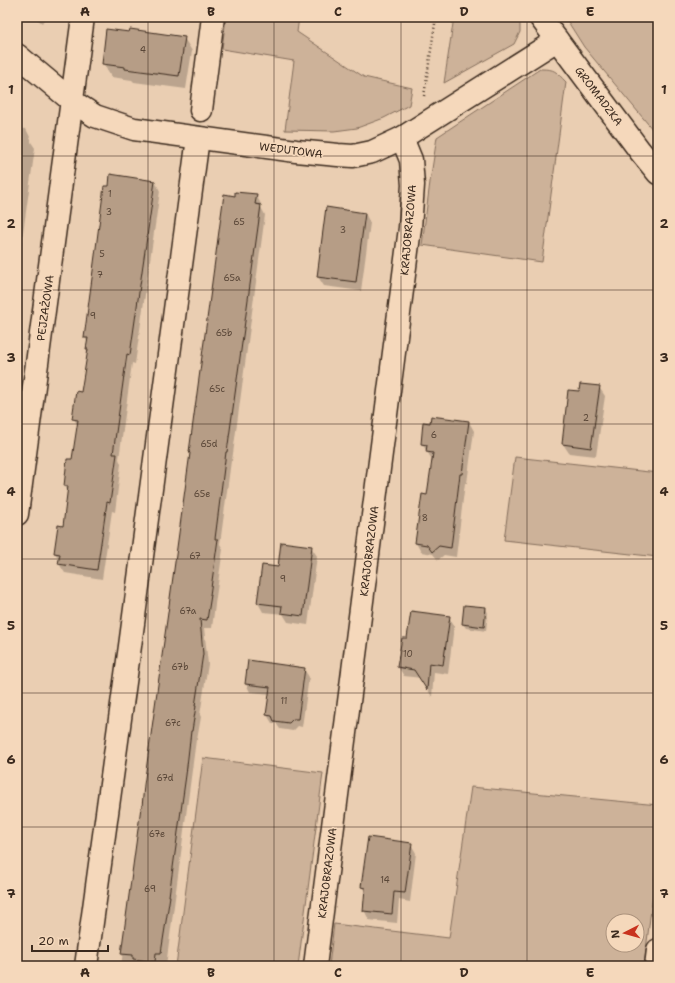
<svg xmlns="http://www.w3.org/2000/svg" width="675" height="983" font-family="'Shantell Sans',sans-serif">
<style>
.green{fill:#cdb299;stroke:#846e5c;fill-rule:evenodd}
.shadow{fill:#0003}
.building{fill:#b69d86;stroke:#3b2a1e}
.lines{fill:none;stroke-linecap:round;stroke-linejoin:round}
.minor-casing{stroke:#3b2a1e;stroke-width:25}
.tertiary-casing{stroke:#3b2a1e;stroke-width:25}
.path{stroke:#3b2a1e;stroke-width:2.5;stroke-dasharray:1 3;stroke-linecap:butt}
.minor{stroke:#f5d8bb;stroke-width:22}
.tertiary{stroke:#f5d8bb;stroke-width:22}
.grid{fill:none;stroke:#3b2a1e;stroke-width:1;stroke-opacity:0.55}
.labels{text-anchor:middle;stroke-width:3;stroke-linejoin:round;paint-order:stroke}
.number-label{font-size:9px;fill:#5a4738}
.street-label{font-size:11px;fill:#3b2a1e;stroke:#f5d8bb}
.neatline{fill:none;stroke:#3b2a1e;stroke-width:1.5}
.grid-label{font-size:13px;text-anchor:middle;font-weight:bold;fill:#3b2a1e}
</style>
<rect width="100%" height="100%" fill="#eaceb2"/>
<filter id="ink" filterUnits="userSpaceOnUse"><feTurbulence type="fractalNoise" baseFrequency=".025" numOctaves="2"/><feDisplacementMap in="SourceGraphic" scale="8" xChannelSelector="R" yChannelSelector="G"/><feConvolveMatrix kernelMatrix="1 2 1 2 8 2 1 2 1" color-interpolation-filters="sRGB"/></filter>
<g filter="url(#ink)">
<g class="green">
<polygon points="226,17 299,17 297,32 364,77 412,88 409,105 384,118 357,128 334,131 285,130 294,61 222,49"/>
<polygon points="454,17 516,17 520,23 520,32 514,44 444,83"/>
<polygon points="565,17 658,17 658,136 584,47"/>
<path d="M540,69C556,69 555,71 566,82L542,262L422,245L430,182L437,137Z"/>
<polygon points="515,457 658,473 658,557 504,540"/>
<polygon points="203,758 323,773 298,966 176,966"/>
<path d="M471,787L658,805V853L644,966H329L334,924L449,938ZM613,921H637V945H613Z"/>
</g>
<g class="shadow">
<polygon points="34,17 46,17 42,23"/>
<polygon points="184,38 192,51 186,89 134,82 132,80 111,77 103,63"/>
<polygon points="17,128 26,129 31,139 31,142 35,148 17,275"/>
<polygon points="155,181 160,191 135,364 132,363 119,459 121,464 115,512 112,511 102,579 65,573 59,564 60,561 55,553 63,527 68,492 65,486 72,460 78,426 74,419 82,393 89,351 88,349 88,344 85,337"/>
<polygon points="256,195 261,204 261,207 265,215 232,461 231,461 220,544 223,549 215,604 215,605 212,628 204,628 208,664 200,715 201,717 197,740 196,740 166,966 121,966 142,808 235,197"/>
<polygon points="365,213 370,223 361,291 324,286 318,277"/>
<polygon points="599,387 605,396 596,456 569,453 563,444 580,392"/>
<polygon points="469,422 474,431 467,483 465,483 456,557 444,555 438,560 433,554 421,552 416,543 428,496 433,461 422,444"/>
<polygon points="311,547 317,556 308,625 288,622 283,614 263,612 258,603 279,568"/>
<polygon points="486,608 488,613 486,631 466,628 463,624"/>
<polygon points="449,617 454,626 448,674 434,672 432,697 421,678 404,676 398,667 408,639"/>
<polygon points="304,669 309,677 302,727 298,726 293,731 280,729 276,723 272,723 267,715 270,694 250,692 246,684"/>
<polygon points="411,844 416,853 410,902 399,900 397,923 369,920 364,910 366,893 362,887"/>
</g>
<g class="building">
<polygon points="106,29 129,32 130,29 185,37 179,76 125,69 125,67 102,64"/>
<polygon points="110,174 155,181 130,355 127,354 113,454 117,454 110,503 107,502 97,570 58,564 60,554 54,553 58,525 63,526 68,486 64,486 67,459 72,459 78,420 72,419 76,391 81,392 88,349 86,349 88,338 84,338 96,248 104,186 109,186"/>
<polygon points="235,192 257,194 255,204 261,205 227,452 226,452 215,539 218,539 210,595 211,595 207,620 200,619 203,654 195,706 196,706 192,731 191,731 186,775 169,896 170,896 161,953 156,953 155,962 133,959 133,955 121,954 141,807 142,807 144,785 172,584 190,453 189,452 224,194 235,196"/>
<polygon points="326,207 365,213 356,282 317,277"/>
<polygon points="580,384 600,386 591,448 562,444 568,390 579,391"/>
<polygon points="431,416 469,421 462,474 460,474 451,548 439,546 432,552 427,545 415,543 422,494 427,495 433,453 426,452 427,445 421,444 423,422 430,423"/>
<polygon points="281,542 312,546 303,616 281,613 282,606 257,603 262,565 278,567"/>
<polygon points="464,605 486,607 484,627 462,624"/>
<polygon points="411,611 450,616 443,665 429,663 427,690 414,670 397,667 402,638 407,638"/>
<polygon points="248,660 305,668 298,719 293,719 289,723 274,721 272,716 266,715 270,687 245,684"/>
<polygon points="368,837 412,843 405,893 394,892 392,914 363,911 365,888 361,887"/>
</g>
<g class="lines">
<defs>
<g id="minor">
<polyline points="17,55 72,101 95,116 134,129 296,151 338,155 353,156 372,152 402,138 557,40"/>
<polyline points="201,110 213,17"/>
<polyline points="17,514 83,17"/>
<polyline points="86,966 130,646 198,138"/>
<polyline points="315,966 410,228 413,185 411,160 402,138"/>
<polyline points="656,966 658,950"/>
</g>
<polyline id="tertiary" points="540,17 640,151 658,173"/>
</defs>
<use href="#minor" class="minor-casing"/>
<use href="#tertiary" class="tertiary-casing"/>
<polyline class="path" points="424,96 436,17"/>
<use href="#minor" class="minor"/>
<use href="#tertiary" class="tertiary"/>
</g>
</g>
<path class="grid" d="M148,17V966M274,17V966M401,17V966M527,17V966M17,156H658M17,290H658M17,424H658M17,559H658M17,693H658M17,827H658"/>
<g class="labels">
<g class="number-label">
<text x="143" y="53">4</text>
<text x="110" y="197">1</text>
<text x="109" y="215">3</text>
<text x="239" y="225">65</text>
<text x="343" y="233">3</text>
<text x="102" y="257">5</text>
<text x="100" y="278">7</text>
<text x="232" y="281">65a</text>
<text x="93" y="319">9</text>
<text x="224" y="336">65b</text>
<text x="217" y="392">65c</text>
<text x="586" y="421">2</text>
<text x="434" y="438">6</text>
<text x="209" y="447">65d</text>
<text x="202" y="497">65e</text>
<text x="425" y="521">8</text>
<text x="195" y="559">67</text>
<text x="283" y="582">9</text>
<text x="188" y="614">67a</text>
<text x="408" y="657">10</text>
<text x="180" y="670">67b</text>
<text x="284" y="704">11</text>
<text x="173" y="726">67c</text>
<text x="165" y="781">67d</text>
<text x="157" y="837">67e</text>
<text x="385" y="883">14</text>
<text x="150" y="892">69</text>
</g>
<g class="street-label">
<text transform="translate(599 96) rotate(53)" y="4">GROMADZKA</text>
<text transform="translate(291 150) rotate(7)" y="4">WEDUTOWA</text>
<text transform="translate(408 230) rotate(-85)" y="4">KRAJOBRAZOWA</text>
<text transform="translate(45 308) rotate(-82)" y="4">PEJZAŻOWA</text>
<text transform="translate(369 551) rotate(-83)" y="4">KRAJOBRAZOWA</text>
<text transform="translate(327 873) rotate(-83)" y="4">KRAJOBRAZOWA</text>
</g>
</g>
<rect width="675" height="983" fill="none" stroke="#f5d8bb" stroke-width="44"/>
<g transform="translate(625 933) rotate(264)"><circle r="19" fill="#f5d8bb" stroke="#ab927c"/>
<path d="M0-3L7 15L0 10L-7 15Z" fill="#c8321e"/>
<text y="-6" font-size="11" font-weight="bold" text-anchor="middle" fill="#3b2a1e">N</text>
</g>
<path d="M32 945v6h76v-6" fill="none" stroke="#3b2a1e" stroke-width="2"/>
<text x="38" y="945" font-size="12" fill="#3b2a1e" stroke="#f5d8bb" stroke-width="3" paint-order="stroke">20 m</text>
<rect x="22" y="22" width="631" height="939" class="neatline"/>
<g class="grid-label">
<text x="85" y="16">A</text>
<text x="211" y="16">B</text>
<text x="338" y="16">C</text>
<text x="464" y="16">D</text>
<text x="590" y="16">E</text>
<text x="11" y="94">1</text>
<text x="664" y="94">1</text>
<text x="11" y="228">2</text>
<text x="664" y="228">2</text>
<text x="11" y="362">3</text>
<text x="664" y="362">3</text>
<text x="11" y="496">4</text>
<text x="664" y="496">4</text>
<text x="11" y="630">5</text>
<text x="664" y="630">5</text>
<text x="11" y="764">6</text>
<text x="664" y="764">6</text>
<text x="11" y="898">7</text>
<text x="664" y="898">7</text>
<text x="85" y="977">A</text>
<text x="211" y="977">B</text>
<text x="338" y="977">C</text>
<text x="464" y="977">D</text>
<text x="590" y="977">E</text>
</g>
</svg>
